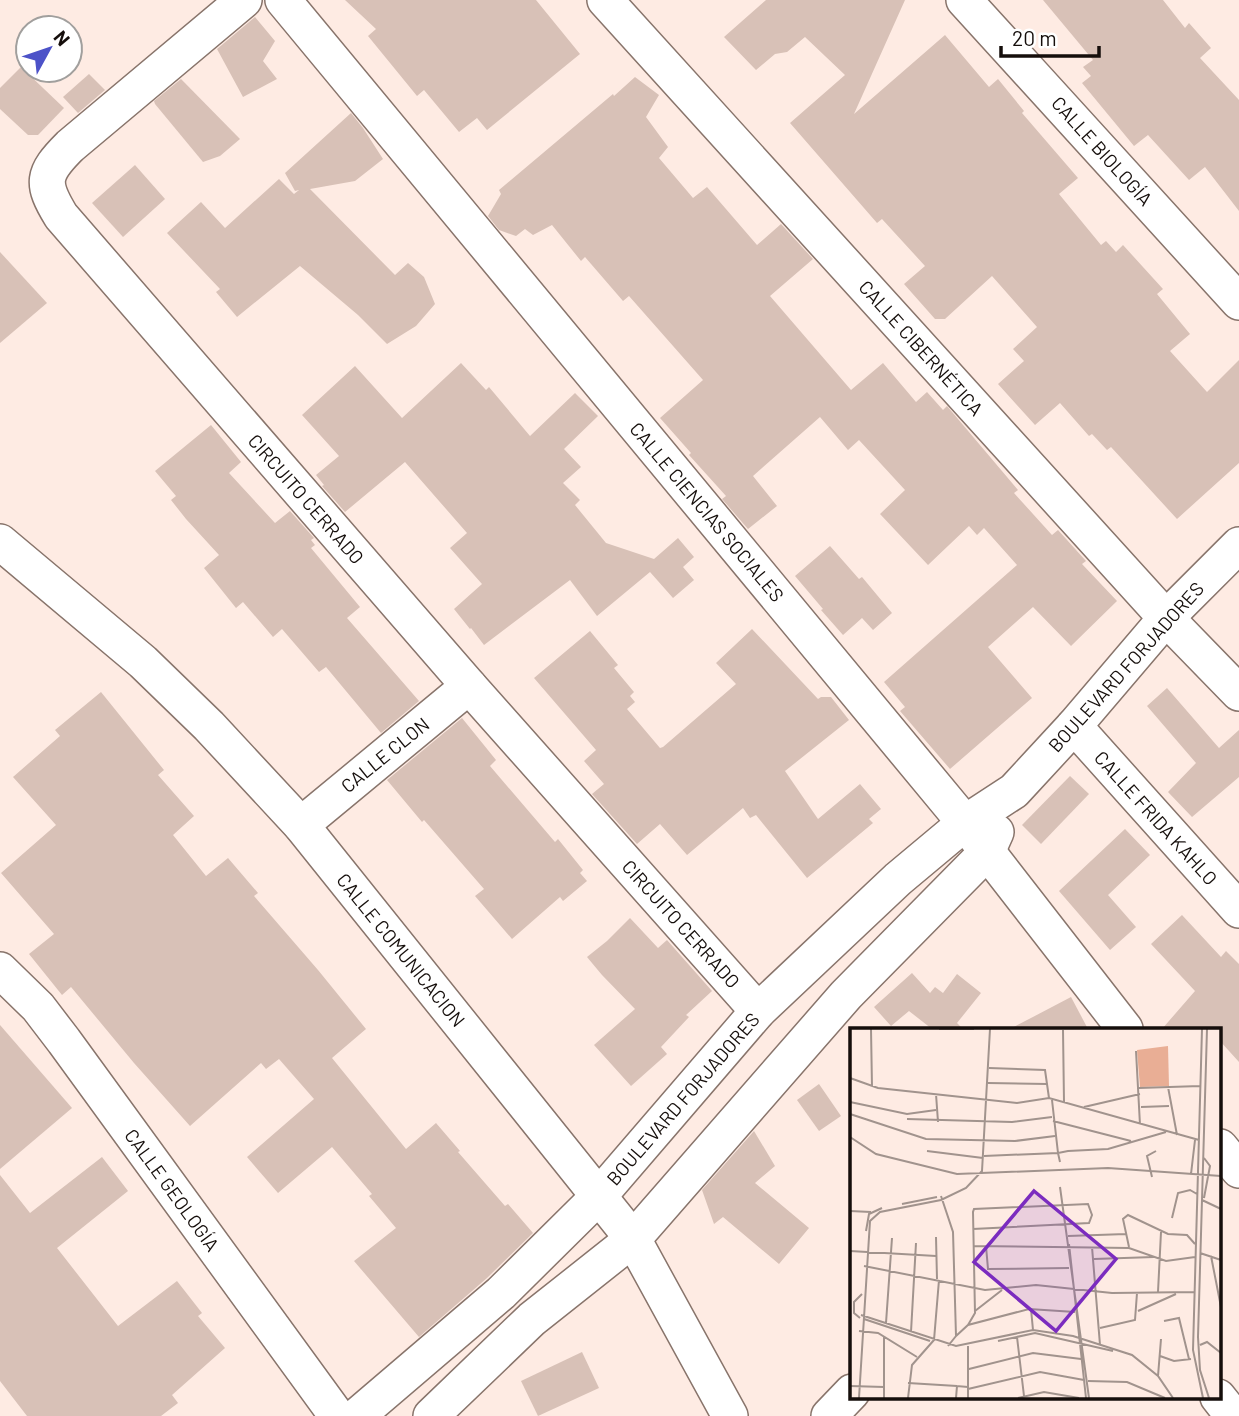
<svg xmlns="http://www.w3.org/2000/svg" width="1239" height="1416" font-family="Barlow,sans-serif">
<style>
.building{fill:#d8c1b7}
.lines{fill:none;stroke-linecap:round;stroke-linejoin:round}
.minor-casing{stroke:#88746b;stroke-width:38}
.minor{stroke:#fff;stroke-width:35}
.labels{text-anchor:middle;stroke-width:6;stroke-linejoin:round;paint-order:stroke}
.street-label{font-size:19px;fill:#150e0b;stroke:#fff}
.inset-road{fill:none;stroke:#a1938d;stroke-width:2}
.view{fill:#7b2cbf;fill-opacity:0.15;stroke:#7b2cbf;stroke-width:3.5}
.inset-edge{fill:none;stroke:#150e0b;stroke-width:3.5}
</style>
<rect width="100%" height="100%" fill="#feebe3"/>
<g class="building">
<polygon points="345,0 536,0 580,54 487,130 477,118 459,132 424,90 417,96 368,36 376,29"/>
<polygon points="766,0 905,0 854,114 945,35 989,87 998,79 1024,111 1022,113 1078,178 1059,194 1101,245 1106,241 1116,252 1123,245 1163,289 1157,294 1190,334 1170,351 1207,392 1239,360 1239,463 1177,519 1111,447 1107,450 1092,434 1089,436 1060,403 1035,425 998,384 1024,361 1013,349 1037,327 992,276 945,319 935,319 904,284 925,266 882,219 877,223 790,123 845,75 805,37 787,52 775,54 756,70 724,37"/>
<polygon points="1043,0 1163,0 1185,28 1189,23 1211,48 1200,58 1239,100 1239,211 1205,167 1189,180 1148,135 1134,146 1082,83 1091,76 1083,67 1093,60"/>
<polygon points="255,17 275,41 263,61 277,79 243,97 217,49"/>
<polygon points="21,67 64,108 38,135 28,135 0,109 0,88"/>
<polygon points="89,74 105,90 78,113 63,97"/>
<polygon points="635,77 659,95 646,117 668,147 659,158 693,198 707,187 757,245 781,224 813,259 770,296 851,390 883,363 916,402 927,392 943,410 947,406 1018,490 1014,493 1052,535 1058,530 1086,561 1082,564 1117,601 1071,646 1033,607 988,647 1032,698 950,769 900,711 905,707 884,682 1017,565 984,528 977,535 969,526 928,565 880,514 905,490 859,440 848,450 820,417 753,476 777,506 748,529 722,499 726,496 689,455 691,453 660,418 703,380 629,296 623,301 585,257 581,261 552,225 533,235 525,229 516,236 499,230 488,216 501,194 499,190 613,94 614,96"/>
<polygon points="181,79 240,139 220,156 203,162 155,104 154,101"/>
<polygon points="351,113 363,128 383,159 355,181 310,189 395,275 408,263 424,277 435,304 416,326 387,344 358,315 300,266 237,317 216,292 220,289 167,233 201,202 225,228 279,179 294,194 299,190 295,191 285,173"/>
<polygon points="135,165 165,199 123,237 92,203"/>
<polygon points="0,252 47,303 0,343"/>
<polygon points="461,363 486,390 489,387 530,436 575,393 598,416 564,449 581,467 563,483 580,500 575,505 606,543 654,559 678,538 694,557 683,567 694,580 673,598 650,572 597,616 570,580 484,645 471,628 470,629 454,609 482,584 450,548 467,533 405,462 345,512 322,486 324,485 316,475 339,456 302,415 355,366 402,418"/>
<polygon points="211,425 241,462 229,473 275,523 290,511 314,538 311,540 315,545 311,548 360,607 347,618 419,701 381,733 326,667 319,672 282,629 273,637 243,602 236,608 204,568 219,555 186,519 171,500 176,496 155,471"/>
<polygon points="830,546 859,579 862,577 892,613 873,630 862,618 843,635 821,610 823,609 795,576"/>
<polygon points="752,629 818,699 821,697 831,697 849,720 785,771 818,819 860,784 881,809 869,819 873,823 807,878 756,815 750,818 743,808 687,855 660,824 637,844 592,794 604,784 584,761 596,750 534,678 590,631 618,665 614,668 634,692 630,696 635,702 627,709 660,748 663,747 736,684 716,663"/>
<polygon points="1167,688 1219,748 1239,730 1239,777 1192,817 1168,792 1196,763 1147,706"/>
<polygon points="101,692 164,770 158,775 194,816 173,835 206,876 228,858 258,893 254,896 318,970 366,1029 332,1058 406,1149 436,1123 460,1151 458,1152 505,1206 508,1204 533,1233 487,1278 419,1337 354,1261 396,1228 369,1196 372,1194 332,1147 278,1193 247,1157 314,1099 279,1059 266,1069 261,1063 190,1126 134,1063 71,987 62,995 29,954 54,934 1,873 56,825 13,777 60,736 55,730"/>
<polygon points="462,718 496,760 490,766 555,842 558,839 583,870 580,873 587,881 563,901 560,897 512,939 475,896 484,889 424,820 422,822 387,780"/>
<polygon points="1070,776 1089,794 1041,844 1022,825"/>
<polygon points="1125,829 1150,855 1108,895 1136,927 1110,950 1059,891"/>
<polygon points="1182,915 1221,957 1226,951 1239,964 1239,1062 1220,1041 1220,1029 1162,1029 1195,991 1151,944"/>
<polygon points="630,918 658,948 667,940 712,991 686,1015 689,1017 661,1047 667,1054 631,1086 594,1045 635,1009 602,975 587,957 607,941"/>
<polygon points="912,973 930,993 935,987 943,993 957,974 981,993 957,1023 963,1029 932,1029 909,1011 891,1026 874,1007"/>
<polygon points="1071,997 1088,1029 1010,1029"/>
<polygon points="0,1025 72,1108 0,1169"/>
<polygon points="819,1084 841,1116 819,1131 797,1100"/>
<polygon points="754,1131 775,1166 755,1183 809,1228 779,1264 723,1217 714,1224 702,1190"/>
<polygon points="102,1157 128,1191 57,1248 118,1326 177,1281 202,1313 198,1316 225,1348 172,1395 178,1403 161,1416 27,1416 0,1381 0,1175 30,1213"/>
<polygon points="582,1352 599,1388 538,1416 521,1381"/>
</g>
<g class="lines">
<defs>
<g id="minor">
<path d="M244,0L70,146C42,174 41,183 61,216L469,686L758,1011"/>
<polyline points="283,0 965,823 1125,1029"/>
<polyline points="605,0 1166,618 1239,693"/>
<polyline points="964,0 1239,302"/>
<polyline points="0,542 143,662 209,726 301,825 633,1239 730,1416"/>
<polyline points="1074,726 1239,910"/>
<polyline points="301,825 469,686"/>
<polyline points="0,970 38,1007 64,1041 337,1416"/>
<polyline points="1220,1147 1239,1170"/>
<polyline points="1218,1397 1233,1416"/>
<polyline points="357,1416 501,1293 598,1197 758,1011 898,879 965,823 1014,791 1074,726 1166,618 1239,545"/>
<polyline points="431,1416 532,1319 633,1239 846,995 987,852 996,832"/>
<polyline points="829,1416 852,1392"/>
</g>
</defs>
<use href="#minor" class="minor-casing"/>
<use href="#minor" class="minor"/>
</g>
<g class="labels">
<g class="street-label">
<text transform="translate(1102 151) rotate(48)" y="7">CALLE BIOLOGÍA</text>
<text transform="translate(921 348) rotate(48)" y="7">CALLE CIBERNÉTICA</text>
<text transform="translate(306 499) rotate(49)" y="7">CIRCUITO CERRADO</text>
<text transform="translate(707 512) rotate(50)" y="7">CALLE CIENCIAS SOCIALES</text>
<text transform="translate(1126 667) rotate(-48)" y="7">BOULEVARD FORJADORES</text>
<text transform="translate(385 755) rotate(-39)" y="7">CALLE CLON</text>
<text transform="translate(1156 818) rotate(48)" y="7">CALLE FRIDA KAHLO</text>
<text transform="translate(681 924) rotate(48)" y="7">CIRCUITO CERRADO</text>
<text transform="translate(401 950) rotate(51)" y="7">CALLE COMUNICACION</text>
<text transform="translate(683 1099) rotate(-49)" y="7">BOULEVARD FORJADORES</text>
<text transform="translate(172 1190) rotate(54)" y="7">CALLE GEOLOGÍA</text>
</g>
</g>
<g transform="translate(850 1028)">
<rect width="371" height="371" fill="#feebe3"/>
<path d="M318,18L319,58L290,59L287,22Z" fill="#e9ae95"/>
<path class="inset-road" d="M21,1L22,59M89,1H124M352,1L343,322L353,370M357,1L348,309L350,342L359,370M213,2L214,74M286,23L290,97M139,40L195,42L199,70M0,50L28,60L167,75L199,70L349,112M138,55L197,56M318,59L327,107M289,60L350,58M86,66L88,94M0,74L57,86L86,82M234,79L290,66M291,79L319,78M0,86L76,111L165,113L205,108M57,91L162,94L202,89M203,93L281,113M0,109L26,126L107,146L258,140L371,148M77,123L133,130M134,128L208,125L202,72M354,130L360,138L354,170M210,134L208,125L218,123L258,121L316,104M341,146L345,112M302,149L297,128L306,123M210,159L239,370M91,168L103,204L106,308L98,318M352,172L371,181M52,176L87,169M0,183L21,184M322,190L328,165L340,162L347,166M16,203L19,186L32,180M218,208L276,206M86,209L87,251M219,216L236,370M124,218L279,220L316,233L345,229M136,218L138,241L219,240M242,219L250,317M279,219L273,191L278,187L318,206L337,207L345,216M0,223L86,228M350,225L371,232M361,228L371,279M244,231L304,229M14,238L135,262L186,257L262,265L344,264M308,264L311,204M181,281L183,302M125,283L152,262M288,283L326,266M11,287L106,318L183,302L223,308L282,327L308,348L323,370M10,290L4,285V274L12,266M14,291L80,313M314,293L329,290L339,331M36,295L42,210M118,297L125,285L123,184L124,181L238,176L242,187L239,195L123,201M250,300L285,292L287,265M9,303L28,305L67,329M61,304L66,215M106,308L118,297L179,281L225,284M167,309L174,368M148,313L185,305L263,323M350,317L357,314L371,325M118,318V370M310,328L324,333L341,331M119,341L183,325L231,331M308,348L311,311M238,353L277,354L315,370M58,355L107,358M0,358L34,359M118,361L190,344L234,352M9,370L20,193L30,184L91,172L116,160L132,143L140,1M34,370V309M58,370L62,337L84,312L89,252M106,370L107,358L118,359M168,370L194,364L229,370"/>
<path class="view" d="M184,163L266,231L206,303L124,234Z"/>
<rect width="371" height="371" class="inset-edge"/>
</g>
<g transform="translate(49 49) rotate(50)"><circle r="33" fill="#ffffff" stroke="#a19f9d" stroke-width="2"/>
<path d="M0-5L12 26L0 18L-12 26Z" fill="#4c52c8"/>
<text y="-10" font-size="19" font-weight="bold" text-anchor="middle" fill="#150e0b">N</text>
</g>
<path d="M1001 46v10h98v-10" fill="none" stroke="#150e0b" stroke-width="3.5"/>
<text x="1012" y="46" font-size="21" fill="#150e0b" stroke="#ffffff" stroke-width="5" paint-order="stroke">20 m</text>
</svg>
